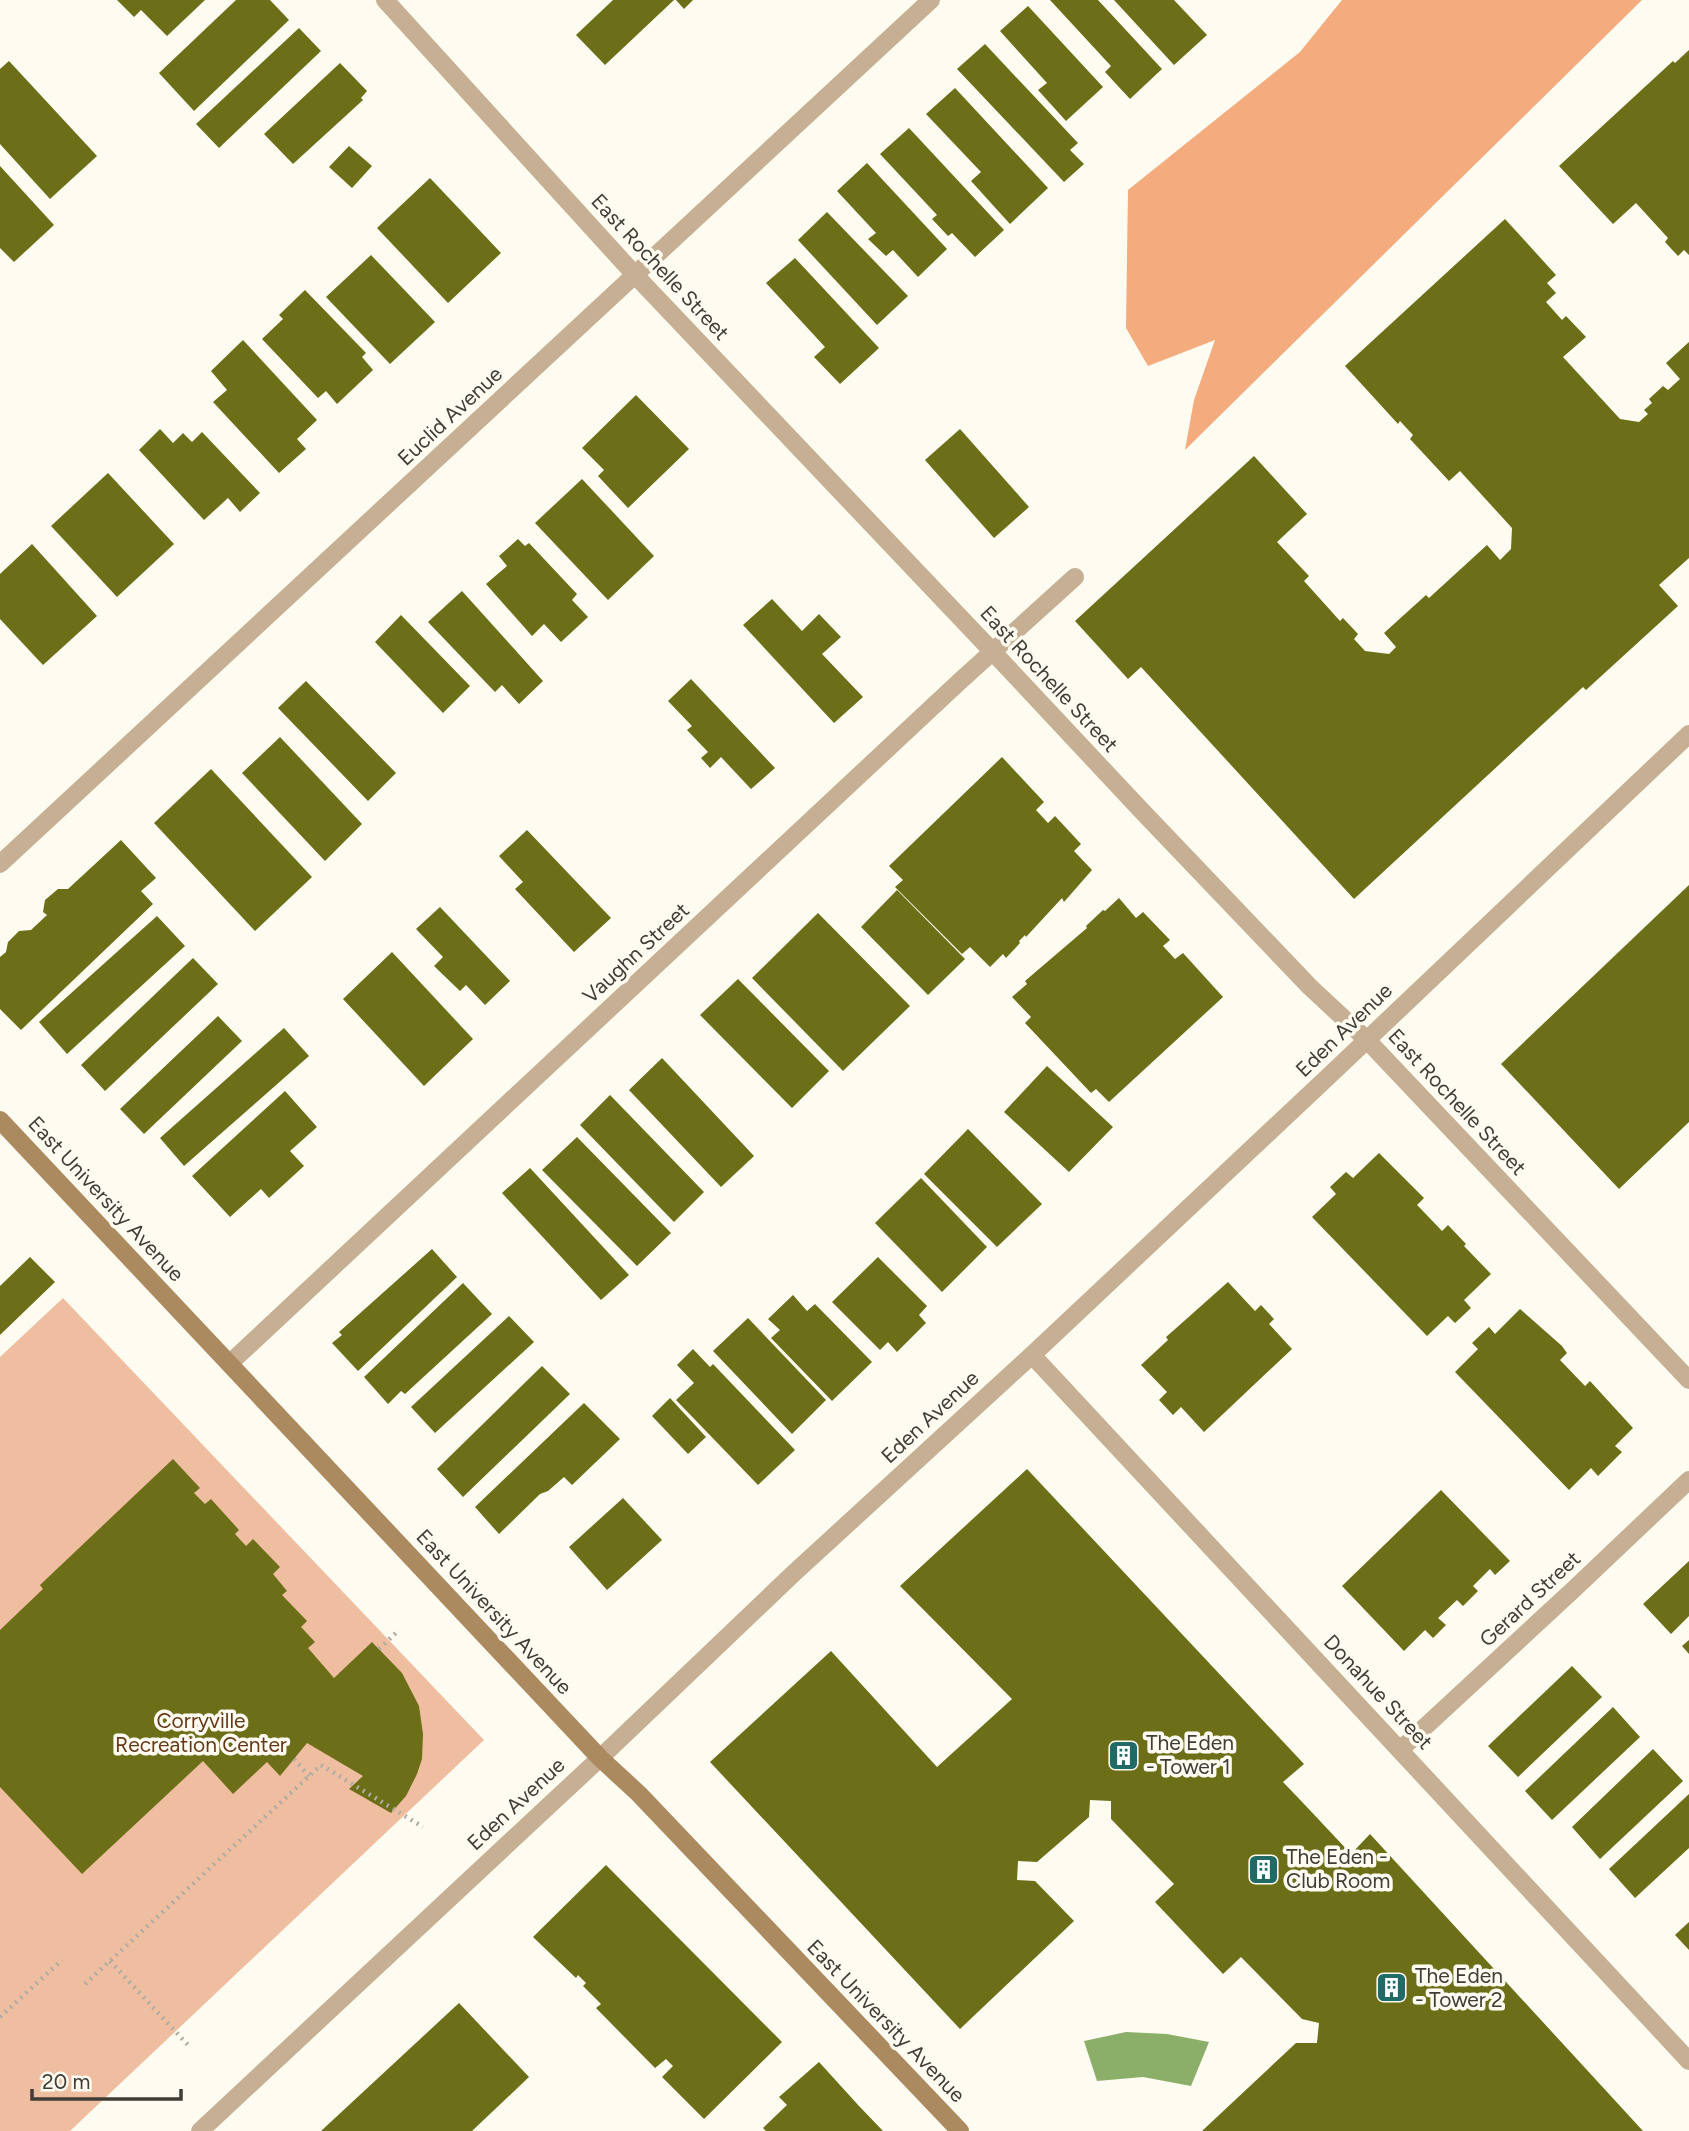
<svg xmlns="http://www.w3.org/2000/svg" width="1689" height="2131" font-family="Figtree,sans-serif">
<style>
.green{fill:#efbea0}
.forest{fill:#f4ab7e}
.water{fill:#8baf68}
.building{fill:#6c6e18}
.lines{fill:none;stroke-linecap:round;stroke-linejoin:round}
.path{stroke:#afaca3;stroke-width:4.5;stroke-dasharray:2 5;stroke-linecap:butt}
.street{stroke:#c7af93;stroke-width:18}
.secondary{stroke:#ac8a60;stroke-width:18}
.labels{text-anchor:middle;stroke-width:7;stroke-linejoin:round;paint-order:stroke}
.street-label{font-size:21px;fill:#3f3d36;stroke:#fefbf1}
.park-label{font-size:21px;fill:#673818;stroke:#fefbf1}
.poi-label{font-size:21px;fill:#3f3d36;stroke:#fefbf1;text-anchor:start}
</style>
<rect width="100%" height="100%" fill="#fefbf1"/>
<polygon class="green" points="63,1298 484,1740 70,2131 0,2131 0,1357"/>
<polygon class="forest" points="1342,0 1642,0 1185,450 1194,400 1215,340 1148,366 1126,328 1128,190 1300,52"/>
<polygon class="water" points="1126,2032 1167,2034 1209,2042 1191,2086 1143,2077 1097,2081 1084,2041"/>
<g class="building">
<polygon points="117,0 205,0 167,36 141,10 134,17"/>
<polygon points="236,0 270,0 289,20 194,111 159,73"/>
<polygon points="613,0 674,0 605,65 576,35"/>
<polygon points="676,0 693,0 684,9"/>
<polygon points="1050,0 1098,0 1162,69 1130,99 1105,72 1111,66"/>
<polygon points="1114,0 1174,0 1207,35 1174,65"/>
<polygon points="1028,6 1103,87 1066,121 1038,90 1047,83 1000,31"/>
<polygon points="299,28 321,51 219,148 196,124"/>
<polygon points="985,44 1078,143 1070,150 1084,164 1064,182 957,69"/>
<polygon points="1689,50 1689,255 1684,250 1678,256 1665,242 1668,238 1636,203 1613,224 1559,166 1673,61 1675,63"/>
<polygon points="9,61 97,156 50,199 0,144 0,69"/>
<polygon points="340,63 367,91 361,98 363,100 293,164 264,134"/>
<polygon points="955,88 1048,188 1010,224 971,181 981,172 926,114"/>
<polygon points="909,128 1004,230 975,257 952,233 948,236 932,219 937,215 880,154"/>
<polygon points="349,146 372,166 352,188 329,167"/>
<polygon points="867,163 947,249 918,277 893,250 886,256 868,239 876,233 837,191"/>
<polygon points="0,166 54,225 14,262 0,248"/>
<polygon points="430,178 501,253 448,303 377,228"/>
<polygon points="827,212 908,296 877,325 798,240"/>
<polygon points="1505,219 1556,275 1547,283 1556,293 1546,302 1562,320 1566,316 1586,337 1563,357 1620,419 1639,422 1648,414 1644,410 1652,403 1649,399 1663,386 1668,390 1680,379 1666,363 1689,342 1689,558 1659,585 1678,606 1586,690 1583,687 1354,899 1141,667 1128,679 1075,621 1254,456 1307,514 1277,542 1309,576 1304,581 1340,621 1343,618 1358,634 1354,639 1365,651 1389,654 1396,647 1384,633 1426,595 1429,598 1487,545 1500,560 1511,549 1512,528 1460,471 1449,481 1410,439 1413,435 1400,421 1398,424 1345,366"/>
<polygon points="371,255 435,322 390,364 326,297"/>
<polygon points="795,258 879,348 840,384 814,357 825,347 766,283"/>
<polygon points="305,290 366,353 362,357 373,370 337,404 326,391 318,398 262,339 283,319 279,315"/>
<polygon points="243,340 317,420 297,439 306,449 279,473 213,402 227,390 211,371"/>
<polygon points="636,395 689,449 628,508 598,476 604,470 582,448"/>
<polygon points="160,429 173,443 183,433 192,442 202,432 260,493 240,512 228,498 204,520 139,450"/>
<polygon points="960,429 1029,507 994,538 925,460"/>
<polygon points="108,473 174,544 117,597 51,526"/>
<polygon points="582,479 654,556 608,600 535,523"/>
<polygon points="518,539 525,546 529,543 577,594 572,600 588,617 561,642 544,624 532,636 486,584 507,566 499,556"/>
<polygon points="32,544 97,616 43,665 0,619 0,574"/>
<polygon points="462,591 543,681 519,704 502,685 495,692 428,622"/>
<polygon points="772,599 802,631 819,614 841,637 822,654 863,697 834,723 743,625"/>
<polygon points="401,615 470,686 443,713 375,642"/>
<polygon points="691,679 775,768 751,789 721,757 710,768 701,758 708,752 687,730 692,726 668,701"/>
<polygon points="306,681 396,773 368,801 278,708"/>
<polygon points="280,737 362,824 325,861 242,773"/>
<polygon points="1002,757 1044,802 1036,810 1048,823 1055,816 1081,844 1074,851 1092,870 1064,902 1062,898 1026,937 1025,935 1019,941 1020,943 1006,958 1003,954 990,967 970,947 962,954 895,887 903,880 889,866"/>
<polygon points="211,769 312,877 255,931 154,823"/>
<polygon points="527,830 611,918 574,952 515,889 523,882 499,856"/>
<polygon points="121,840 156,878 141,891 153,904 21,1030 0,1009 0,957 6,952 8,942 19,931 31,930 47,915 43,912 45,900 58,889 68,889"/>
<polygon points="1689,885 1689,1122 1619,1189 1501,1064"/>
<polygon points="897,890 965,959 928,995 861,927"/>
<polygon points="1119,898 1136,918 1143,912 1170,940 1163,946 1175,959 1183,953 1223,997 1109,1102 1096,1089 1091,1093 1025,1023 1031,1017 1012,997 1027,984 1025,981 1087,928 1086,926 1103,910 1105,911"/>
<polygon points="440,907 510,981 485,1005 466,985 460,991 434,966 443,957 416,929"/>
<polygon points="818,913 910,1006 843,1071 752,978"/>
<polygon points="157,916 185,946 67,1054 39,1022"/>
<polygon points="392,952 473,1039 424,1086 343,999"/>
<polygon points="193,958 218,984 105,1091 81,1065"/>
<polygon points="738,979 829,1071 792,1108 700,1015"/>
<polygon points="218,1016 242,1041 144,1134 120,1109"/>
<polygon points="284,1028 309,1056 184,1166 160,1138"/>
<polygon points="662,1058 754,1156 721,1187 629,1090"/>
<polygon points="1047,1066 1113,1127 1069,1172 1004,1112"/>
<polygon points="285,1091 317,1127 290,1151 304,1166 269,1198 261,1189 230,1217 192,1176"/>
<polygon points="610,1095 704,1192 674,1222 580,1125"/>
<polygon points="968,1129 1042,1204 997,1247 924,1174"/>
<polygon points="577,1137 671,1233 637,1266 542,1170"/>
<polygon points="1379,1153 1424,1198 1417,1205 1421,1209 1442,1231 1448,1225 1466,1244 1464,1246 1491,1274 1464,1300 1471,1308 1455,1323 1448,1316 1427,1336 1312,1217 1336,1194 1330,1187 1346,1172 1353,1178"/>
<polygon points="530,1168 629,1275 601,1300 502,1193"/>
<polygon points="921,1178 987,1247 942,1292 875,1223"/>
<polygon points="432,1249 457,1277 358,1371 332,1343 342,1335 339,1332"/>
<polygon points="30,1257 55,1282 0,1335 0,1286"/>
<polygon points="878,1257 927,1306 919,1315 926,1323 897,1352 888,1342 880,1350 832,1302"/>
<polygon points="1228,1282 1255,1311 1261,1305 1274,1319 1269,1324 1292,1349 1204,1432 1181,1407 1173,1415 1159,1400 1167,1392 1141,1365 1168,1340 1166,1337 1174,1330"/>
<polygon points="463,1283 492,1314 405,1394 401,1391 388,1404 364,1377"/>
<polygon points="793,1295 807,1311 815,1304 872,1362 832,1401 771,1338 780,1330 768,1319"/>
<polygon points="1520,1309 1562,1346 1567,1353 1560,1360 1585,1386 1590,1381 1633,1428 1615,1446 1622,1452 1598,1476 1591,1468 1569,1490 1455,1372 1478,1349 1472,1343 1489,1327 1495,1334"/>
<polygon points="509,1316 534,1342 435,1433 411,1407"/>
<polygon points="748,1318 826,1400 792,1434 713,1351"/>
<polygon points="693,1349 710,1367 713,1364 795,1450 758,1485 676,1400 694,1383 677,1365"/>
<polygon points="542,1366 570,1394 463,1497 437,1469"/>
<polygon points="670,1398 706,1437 688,1454 652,1416"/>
<polygon points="584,1403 620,1439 572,1485 564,1477 548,1491 540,1494 499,1534 475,1507"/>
<polygon points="173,1459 200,1488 194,1493 205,1504 211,1499 239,1530 235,1534 246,1546 253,1539 280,1567 273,1574 287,1591 282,1595 307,1621 301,1627 315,1642 308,1648 334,1678 372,1642 402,1673 419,1706 423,1734 422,1759 417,1774 406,1796 391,1813 349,1789 363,1776 307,1743 280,1776 267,1762 233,1794 203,1761 82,1874 0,1787 0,1630 43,1589 40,1585"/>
<polygon points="1027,1469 1304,1764 1283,1782 1305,1805 1351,1854 1370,1834 1643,2131 1202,2131 1296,2043 1317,2043 1319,2023 1302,2019 1241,1957 1223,1974 1155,1902 1174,1884 1111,1819 1111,1801 1090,1800 1089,1817 1037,1862 1018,1861 1017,1880 1035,1881 1074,1921 960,2029 710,1762 831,1651 937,1767 1012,1699 900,1586"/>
<polygon points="1441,1490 1510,1561 1495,1575 1490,1569 1473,1586 1478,1591 1463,1606 1457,1600 1438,1618 1446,1625 1433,1638 1425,1630 1404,1651 1342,1586"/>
<polygon points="623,1498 662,1540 607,1590 569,1547"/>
<polygon points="1689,1561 1689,1616 1671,1634 1643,1604"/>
<polygon points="1689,1640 1689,1654 1682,1646"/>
<polygon points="1572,1666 1602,1697 1518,1777 1488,1746"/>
<polygon points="1613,1707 1640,1737 1552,1820 1525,1791"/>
<polygon points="1653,1749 1683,1781 1600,1859 1572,1827"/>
<polygon points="1689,1794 1689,1848 1635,1898 1609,1869"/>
<polygon points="606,1865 782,2042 704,2119 662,2077 673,2066 666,2059 655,2068 596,2008 601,2004 583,1986 586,1983 578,1975 576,1978 533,1937"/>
<polygon points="1689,1922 1689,1950 1675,1935"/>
<polygon points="459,2003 529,2077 472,2131 321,2131"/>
<polygon points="819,2062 859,2106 883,2131 766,2131 763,2128 787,2105 779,2097"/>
</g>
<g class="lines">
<g class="path">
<polyline points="379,1649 399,1630"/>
<polyline points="294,1759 309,1776"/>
<polyline points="110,1961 188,2045"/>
<polyline points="85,1984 321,1765 423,1827"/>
<polyline points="0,2017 62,1960"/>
</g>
<g class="street">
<polyline points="385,0 635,275 993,652 1140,809 1310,987 1367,1040 1689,1380"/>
<polyline points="0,864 931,0"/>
<polyline points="1032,1355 1689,2061"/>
<polyline points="230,1363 959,682 1075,577"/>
<polyline points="1401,1749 1573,1590 1689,1480"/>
<polyline points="200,2131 600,1758 794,1573 1032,1355 1331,1074 1689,734"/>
</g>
<polyline class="secondary" points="0,1120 600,1758 639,1794 960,2131"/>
</g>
<defs>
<symbol id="building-square" viewBox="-11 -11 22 22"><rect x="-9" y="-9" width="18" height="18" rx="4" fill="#206b66" stroke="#fefbf1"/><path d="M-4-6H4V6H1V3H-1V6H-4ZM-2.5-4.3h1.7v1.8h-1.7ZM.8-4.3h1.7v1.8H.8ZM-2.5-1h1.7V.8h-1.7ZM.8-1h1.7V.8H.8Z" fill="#fff"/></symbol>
</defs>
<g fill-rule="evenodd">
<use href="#building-square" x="1106" y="1738" width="35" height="35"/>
<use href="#building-square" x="1246" y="1852" width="35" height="35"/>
<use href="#building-square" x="1374" y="1970" width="35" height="35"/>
</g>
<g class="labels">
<g class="street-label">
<text transform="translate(660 267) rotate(47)" y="7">East Rochelle Street</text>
<text transform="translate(450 416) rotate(-43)" y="7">Euclid Avenue</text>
<text transform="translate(1049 679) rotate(47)" y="7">East Rochelle Street</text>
<text transform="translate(636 953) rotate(-43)" y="7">Vaughn Street</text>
<text transform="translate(1344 1030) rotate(-44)" y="7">Eden Avenue</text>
<text transform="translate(1457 1102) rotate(47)" y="7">East Rochelle Street</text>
<text transform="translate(106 1199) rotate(47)" y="7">East University Avenue</text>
<text transform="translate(930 1417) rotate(-43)" y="7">Eden Avenue</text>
<text transform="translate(1530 1599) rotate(-43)" y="7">Gerard Street</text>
<text transform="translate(494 1612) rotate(47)" y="7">East University Avenue</text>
<text transform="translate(1378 1692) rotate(47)" y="7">Donahue Street</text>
<text transform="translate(516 1804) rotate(-43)" y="7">Eden Avenue</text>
<text transform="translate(886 2021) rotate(46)" y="7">East University Avenue</text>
</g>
<g class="park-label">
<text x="201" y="1728">Corryville<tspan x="201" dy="24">Recreation Center</tspan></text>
</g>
<g class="poi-label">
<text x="1146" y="1750">The Eden<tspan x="1146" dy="24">- Tower 1</tspan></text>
<text x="1286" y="1864">The Eden -<tspan x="1286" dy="24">Club Room</tspan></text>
<text x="1415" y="1983">The Eden<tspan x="1415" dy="24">- Tower 2</tspan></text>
</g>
</g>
<path d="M32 2089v10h149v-10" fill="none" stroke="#3f3d36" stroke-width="3.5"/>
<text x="42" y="2089" font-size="21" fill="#3f3d36" stroke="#fefbf1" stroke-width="5" paint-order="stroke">20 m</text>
</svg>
